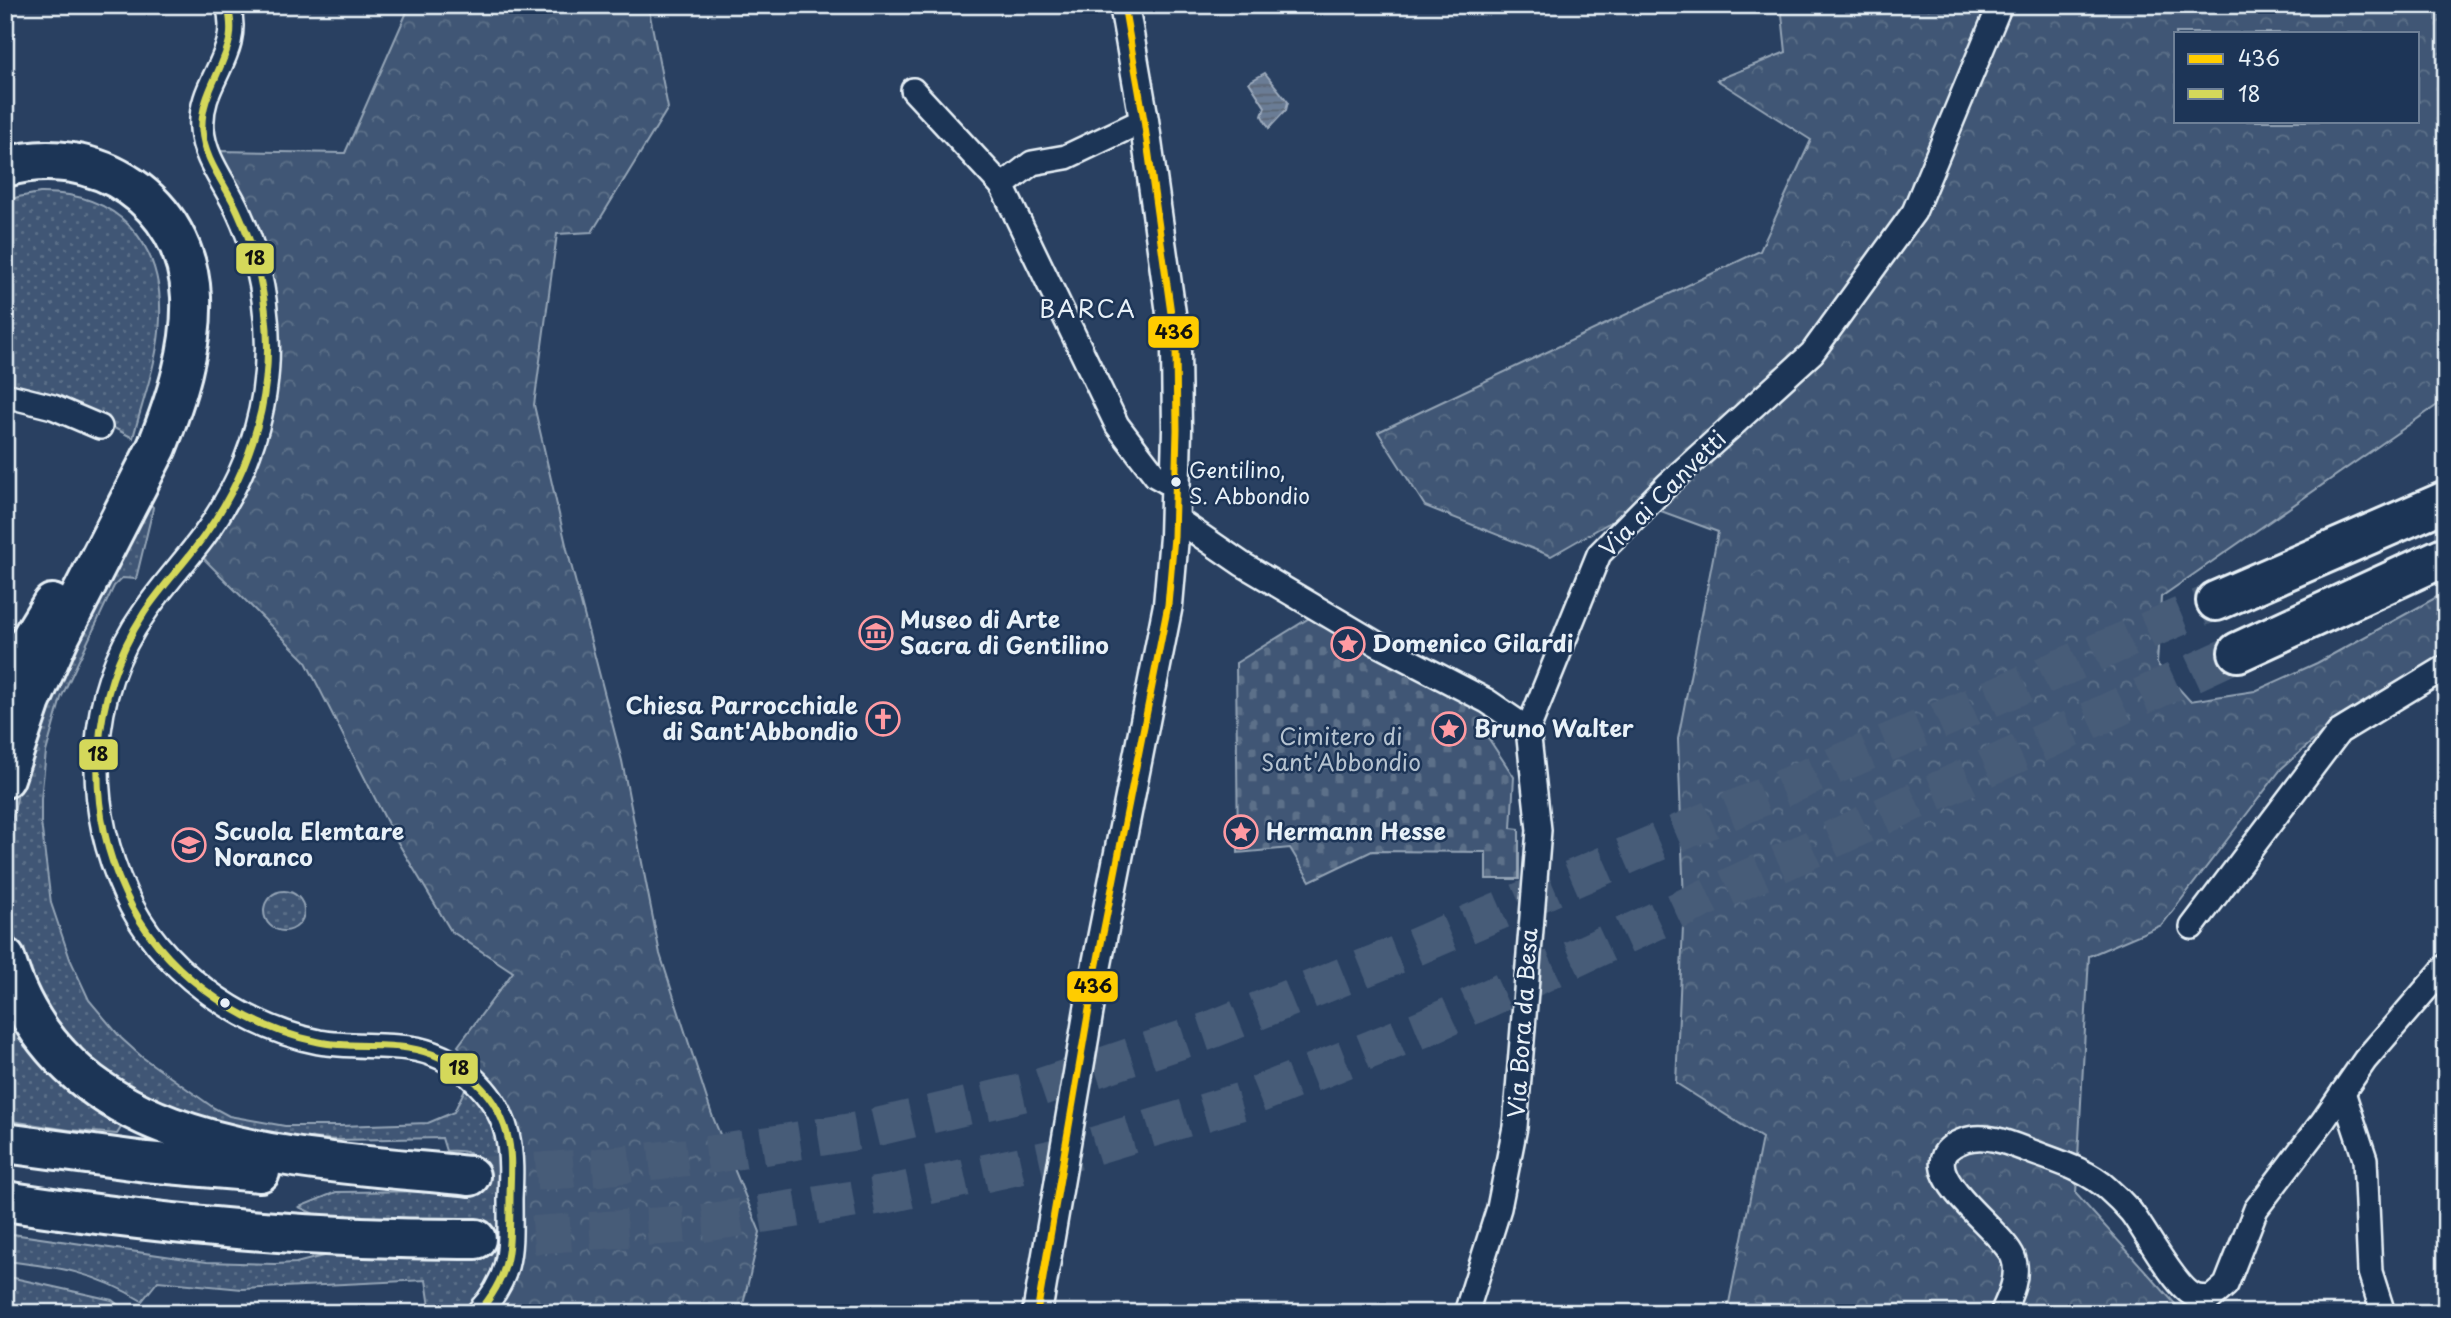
<svg xmlns="http://www.w3.org/2000/svg" width="2451" height="1318" font-family="'Playpen Sans',sans-serif">
<style>
.green{fill:url(#green-dots);stroke:#94a4b6;stroke-width:2}
.forest{fill:url(#forest-crowns);stroke:#94a4b6;stroke-width:2;fill-rule:evenodd}
.cemetery{fill:url(#cemetery-stones);stroke:#94a4b6;stroke-width:2}
.water{fill:url(#water-rules);stroke:#9dabbd;stroke-width:2}
.lines{fill:none;stroke-linecap:round;stroke-linejoin:round}
.motorway-tunnel{stroke:#465b78;stroke-width:38;stroke-dasharray:38 19;stroke-linecap:butt}
.minor-casing{stroke:#e8f1f8;stroke-width:28}
.tertiary-casing{stroke:#e8f1f8;stroke-width:33}
.motorway-casing{stroke:#e8f1f8;stroke-width:44}
.minor{stroke:#1d3557;stroke-width:23}
.tertiary{stroke:#1d3557;stroke-width:28}
.motorway{stroke:#1d3557;stroke-width:38}
.bus-1-casing{stroke:#1d3557;stroke-width:12}
.bus-2-casing{stroke:#1d3557;stroke-width:12}
.bus-1{stroke:#fc0;stroke-width:7}
.bus-2{stroke:#d4d85a;stroke-width:7}
.bus-dot{fill:#e8f1f8;stroke:#1d3557;stroke-width:2.5}
.labels{text-anchor:middle;stroke-width:5;stroke-linejoin:round;paint-order:stroke}
.bus-label{font-size:21px;fill:#e8f1f8;stroke:#1d3557;text-anchor:start}
.street-label{font-size:23px;fill:#e8f1f8;stroke:#1d3557}
.poi-label{font-size:23px;font-weight:bold;fill:#e8f1f8;stroke:#1d3557;text-anchor:start}
.park-label{font-size:23px;fill:#b6c3d0;stroke:#1d3557}
.neighbourhood-label{font-size:24px;letter-spacing:2px;fill:#e8f1f8;stroke:#1d3557}
.line-badge{stroke:#1d3557;stroke-width:2.5}
.pale-badge-label{font-size:19px;text-anchor:middle;font-weight:bold;fill:#111}
</style>
<defs>
<pattern id="green-dots" width="8" height="8" patternUnits="userSpaceOnUse" patternTransform="scale(1.75)"><rect width="8" height="8" fill="#415774"/><path d="M2 2h.1M6 6h.1" fill="none" stroke="#5c7089" stroke-width="1.8" stroke-linecap="round"/></pattern>
<pattern id="forest-crowns" width="20" height="18" patternUnits="userSpaceOnUse" patternTransform="scale(1.75)"><rect width="20" height="18" fill="#415774"/><path d="M2 6a3 3 0 1 1 6 0M12 15a3 3 0 1 1 6 0" fill="none" stroke="#5c7089"/></pattern>
<pattern id="cemetery-stones" width="16" height="16" patternUnits="userSpaceOnUse" patternTransform="scale(1.75)"><rect width="16" height="16" fill="#415774"/><path d="M2 7V4a2 2 0 0 1 4 0v3zM10 15v-3a2 2 0 0 1 4 0v3z" fill="#5c7089"/></pattern>
<pattern id="water-rules" width="6" height="5" patternUnits="userSpaceOnUse" patternTransform="scale(1.75)"><rect width="6" height="5" fill="#6b7c95"/><path d="M0 2.5h6" fill="none" stroke="#5a6573"/></pattern>
</defs>
<rect width="100%" height="100%" fill="#294061"/>
<filter id="ink" filterUnits="userSpaceOnUse"><feTurbulence type="fractalNoise" baseFrequency=".0143" numOctaves="2"/><feDisplacementMap in="SourceGraphic" scale="14" xChannelSelector="R" yChannelSelector="G"/><feConvolveMatrix kernelMatrix="1 2 1 2 8 2 1 2 1" color-interpolation-filters="sRGB"/></filter>
<g filter="url(#ink)">
<g class="green">
<path d="M40,193C117,192 163,241 160,318C159,358 143,399 133,438L80,410L5,387V202L18,197Z"/>
<path d="M148,502L153,507L152,513L136,579L122,578L114,586L61,698L46,752L41,799V822L51,903L70,959L89,1000L121,1038L142,1057L214,1108L229,1116L285,1126H340L428,1123L454,1112L467,1085L488,1110L502,1157V1242L488,1286L462,1313H431L426,1280L242,1289L158,1281L142,1301C94,1272 60,1267 5,1261V1233L207,1262L275,1264L296,1263L327,1255H443L316,1215L299,1207L336,1192L447,1191L483,1164C474,1151 461,1150 446,1151L442,1138L339,1140L278,1136L220,1127L122,1090L56,1028L16,943L10,919L7,862L11,825L24,766L47,703Z"/>
<circle cx="284" cy="911" r="20"/>
<polygon points="5,993 75,1085 122,1126 117,1134 69,1130 5,1120"/>
<polygon points="5,1276 112,1300 128,1313 5,1313"/>
</g>
<g class="forest">
<polygon points="407,5 648,5 668,108 592,232 557,234 534,405 567,549 622,761 660,954 712,1115 760,1232 741,1313 490,1313 519,1183 478,1071 458,1046 513,972 451,931 394,836 305,660 200,555 223,525 277,336 218,151 345,153 407,12"/>
<path d="M1781,5H2446V399L2161,597L2157,664L2190,701L2255,691L2317,663L2446,592V655L2331,725L2282,768L2162,925L2089,956L2076,1194L2177,1306L2175,1313H1727L1762,1138L1676,1083L1684,904L1678,739L1718,532L1642,504L1551,556L1425,506L1378,432L1760,251L1811,140L1717,80L1786,52ZM2176,33H2418V121H2176Z"/>
</g>
<polygon class="cemetery" points="1311,617 1486,708 1485,733 1514,777 1511,828 1519,829 1519,879 1486,879 1486,852 1372,851 1310,881 1290,848 1238,853 1236,663"/>
<polygon class="water" points="1265,73 1288,102 1286,110 1269,128 1262,116 1265,107 1249,82"/>
<g class="lines">
<g class="motorway-tunnel">
<polyline points="479,1176 599,1167 715,1154 864,1130 1026,1092 1208,1031 1399,954 2216,601"/>
<polyline points="476,1239 704,1223 889,1194 1050,1159 1242,1101 1424,1028 2238,652"/>
</g>
<defs>
<g id="minor">
<path d="M228,5C243,56 198,81 202,129C204,159 226,184 238,211C264,266 273,334 264,394C256,446 234,494 204,536C185,562 162,586 144,613C86,695 84,803 125,893C159,968 239,1026 319,1042C349,1047 379,1044 409,1048C454,1054 496,1090 507,1134C512,1156 511,1178 510,1199C510,1248 514,1275 478,1313"/>
<polyline points="913,90 1002,186 1032,163 1066,157 1144,120"/>
<polyline points="1002,186 1117,425 1156,476 1176,487"/>
<polyline points="5,395 53,407 100,427"/>
<polyline points="1175,518 1242,564 1379,645 1487,701 1528,729"/>
<polyline points="1528,729 1599,554 1667,485 1812,353 1914,212 2000,5"/>
<polyline points="2192,927 2339,732 2446,667"/>
<polyline points="2343,1092 2365,1159 2370,1272 2383,1313"/>
<polyline points="1466,1313 1499,1208 1515,1127 1539,830 1528,729"/>
<path d="M2002,1313C2010,1296 2020,1275 2013,1257C2002,1228 1897,1163 1965,1140C1985,1133 2009,1143 2027,1150C2055,1161 2086,1169 2108,1189C2116,1196 2124,1204 2131,1212C2145,1230 2176,1289 2195,1296C2199,1298 2206,1297 2211,1298L2226,1285L2256,1209L2323,1121L2365,1060L2446,966"/>
</g>
<polyline id="tertiary" points="1037,1313 1095,974 1168,605 1174,537 1177,430 1176,349 1144,120 1124,5"/>
<g id="motorway">
<path d="M5,167C95,141 187,201 191,297C193,348 176,399 157,447L59,638L31,701L5,778"/>
<polyline points="2216,601 2446,501"/>
<polyline points="2238,652 2446,556"/>
<polyline points="5,681 52,604"/>
<path d="M5,958C64,1158 301,1158 470,1176"/>
<polyline points="5,1143 146,1162 260,1172"/>
<path d="M5,1201C161,1225 318,1240 476,1239"/>
</g>
</defs>
<use href="#minor" class="minor-casing"/>
<use href="#tertiary" class="tertiary-casing"/>
<use href="#motorway" class="motorway-casing"/>
<use href="#minor" class="minor"/>
<use href="#tertiary" class="tertiary"/>
<use href="#motorway" class="motorway"/>
<defs>
<polyline id="bus-1" points="1037,1313 1095,974 1168,605 1174,537 1177,430 1176,349 1144,120 1124,5"/>
<path id="bus-2" d="M228,5C230,16 232,26 230,38C224,70 200,95 202,130C204,160 226,185 238,212C266,273 275,345 261,411C251,456 231,499 204,536C185,563 162,586 144,613C90,697 83,802 125,893C160,969 238,1026 319,1042C348,1048 379,1043 408,1048C454,1055 495,1089 507,1134C513,1155 510,1178 510,1199C509,1249 513,1272 478,1313"/>
</defs>
<use href="#bus-1" class="bus-1-casing"/>
<use href="#bus-2" class="bus-2-casing"/>
<use href="#bus-1" class="bus-1"/>
<use href="#bus-2" class="bus-2"/>
</g>
</g>
<defs>
<symbol id="museum-ring" viewBox="-11 -11 22 22"><circle r="9.5" fill="#1d3557" stroke="#ff9aa2" stroke-width="1.5"/><path d="M0-6L6-3V-2H-6V-3ZM-5-1h2V3h-2ZM-1-1h2V3h-2ZM3-1h2V3H3ZM-6 4H6V6H-6Z" fill="#ff9aa2"/></symbol>
<symbol id="sight-ring" viewBox="-11 -11 22 22"><circle r="9.5" fill="#1d3557" stroke="#ff9aa2" stroke-width="1.5"/><path d="M0-6L1.8-2.2L6-1.7L2.9 1.2L3.7 5.4L0 3.3L-3.7 5.4L-2.9 1.2L-6-1.7L-1.8-2.2Z" fill="#ff9aa2"/></symbol>
<symbol id="church-ring" viewBox="-11 -11 22 22"><circle r="9.5" fill="#1d3557" stroke="#ff9aa2" stroke-width="1.5"/><path d="M-1.2-6h2.4v3.5h3.3v2.4h-3.3V6h-2.4V-.1h-3.3v-2.4h3.3Z" fill="#ff9aa2"/></symbol>
<symbol id="school-ring" viewBox="-11 -11 22 22"><circle r="9.5" fill="#1d3557" stroke="#ff9aa2" stroke-width="1.5"/><path d="M0-5L7-2L0 1L-7-2ZM-4 1L0 2.5L4 1V4Q0 6-4 4Z" fill="#ff9aa2"/></symbol>
</defs>
<g fill-rule="evenodd">
<use href="#museum-ring" x="857" y="614" width="38" height="38"/>
<use href="#sight-ring" x="1329" y="625" width="38" height="38"/>
<use href="#church-ring" x="864" y="700" width="38" height="38"/>
<use href="#sight-ring" x="1430" y="710" width="38" height="38"/>
<use href="#sight-ring" x="1222" y="813" width="38" height="38"/>
<use href="#school-ring" x="170" y="826" width="38" height="38"/>
</g>
<g class="bus-dot">
<circle cx="1176" cy="482" r="6"/>
<circle cx="225" cy="1003" r="6"/>
</g>
<g class="labels">
<g class="bus-label">
<text x="1189" y="478">Gentilino,<tspan x="1189" dy="26">S. Abbondio</tspan></text>
</g>
<g class="street-label">
<text transform="translate(1663 494) rotate(-45)" y="8">Via ai Canvetti</text>
<text transform="translate(1523 1023) rotate(-86)" y="8">Via Bora da Besa</text>
</g>
<g class="poi-label">
<text x="900" y="628">Museo di Arte<tspan x="900" dy="26">Sacra di Gentilino</tspan></text>
<text x="1372" y="652">Domenico Gilardi</text>
<text x="858" y="714" text-anchor="end">Chiesa Parrocchiale<tspan x="858" dy="26">di Sant'Abbondio</tspan></text>
<text x="1474" y="737">Bruno Walter</text>
<text x="214" y="840">Scuola Elemtare<tspan x="214" dy="26">Noranco</tspan></text>
<text x="1266" y="840">Hermann Hesse</text>
</g>
<g class="park-label">
<text x="1341" y="745">Cimitero di<tspan x="1341" dy="26">Sant'Abbondio</tspan></text>
</g>
<g class="neighbourhood-label">
<text x="1088" y="318">BARCA</text>
</g>
</g>
<g class="line-badge">
<rect x="235" y="242" width="40" height="33" rx="7" fill="#d4d85a"/>
<rect x="1147" y="315" width="53" height="34" rx="7" fill="#fc0"/>
<rect x="78" y="738" width="41" height="33" rx="7" fill="#d4d85a"/>
<rect x="1066" y="970" width="53" height="33" rx="7" fill="#fc0"/>
<rect x="439" y="1052" width="40" height="33" rx="7" fill="#d4d85a"/>
</g>
<g class="pale-badge-label">
<text x="255" y="265">18</text>
<text x="1174" y="339">436</text>
<text x="98" y="761">18</text>
<text x="1093" y="993">436</text>
<text x="459" y="1075">18</text>
</g>
<rect width="2451" height="1318" fill="none" stroke="#1d3557" stroke-width="28"/>
<rect x="14" y="14" width="2423" height="1290" fill="none" stroke="#e8f1f8" stroke-width="2.5" filter="url(#ink)"/>
<rect x="2174" y="32" width="245" height="91" fill="#1d3557" stroke="#6e8097" stroke-width="2"/>
<rect x="2188" y="54" width="35" height="10" fill="#ffcc00" stroke="#6e8097" stroke-width="2"/>
<text x="2238" y="66" font-size="21" fill="#e8f1f8">436</text>
<rect x="2188" y="89" width="35" height="10" fill="#d4d85a" stroke="#6e8097" stroke-width="2"/>
<text x="2238" y="102" font-size="21" fill="#e8f1f8">18</text>
</svg>
